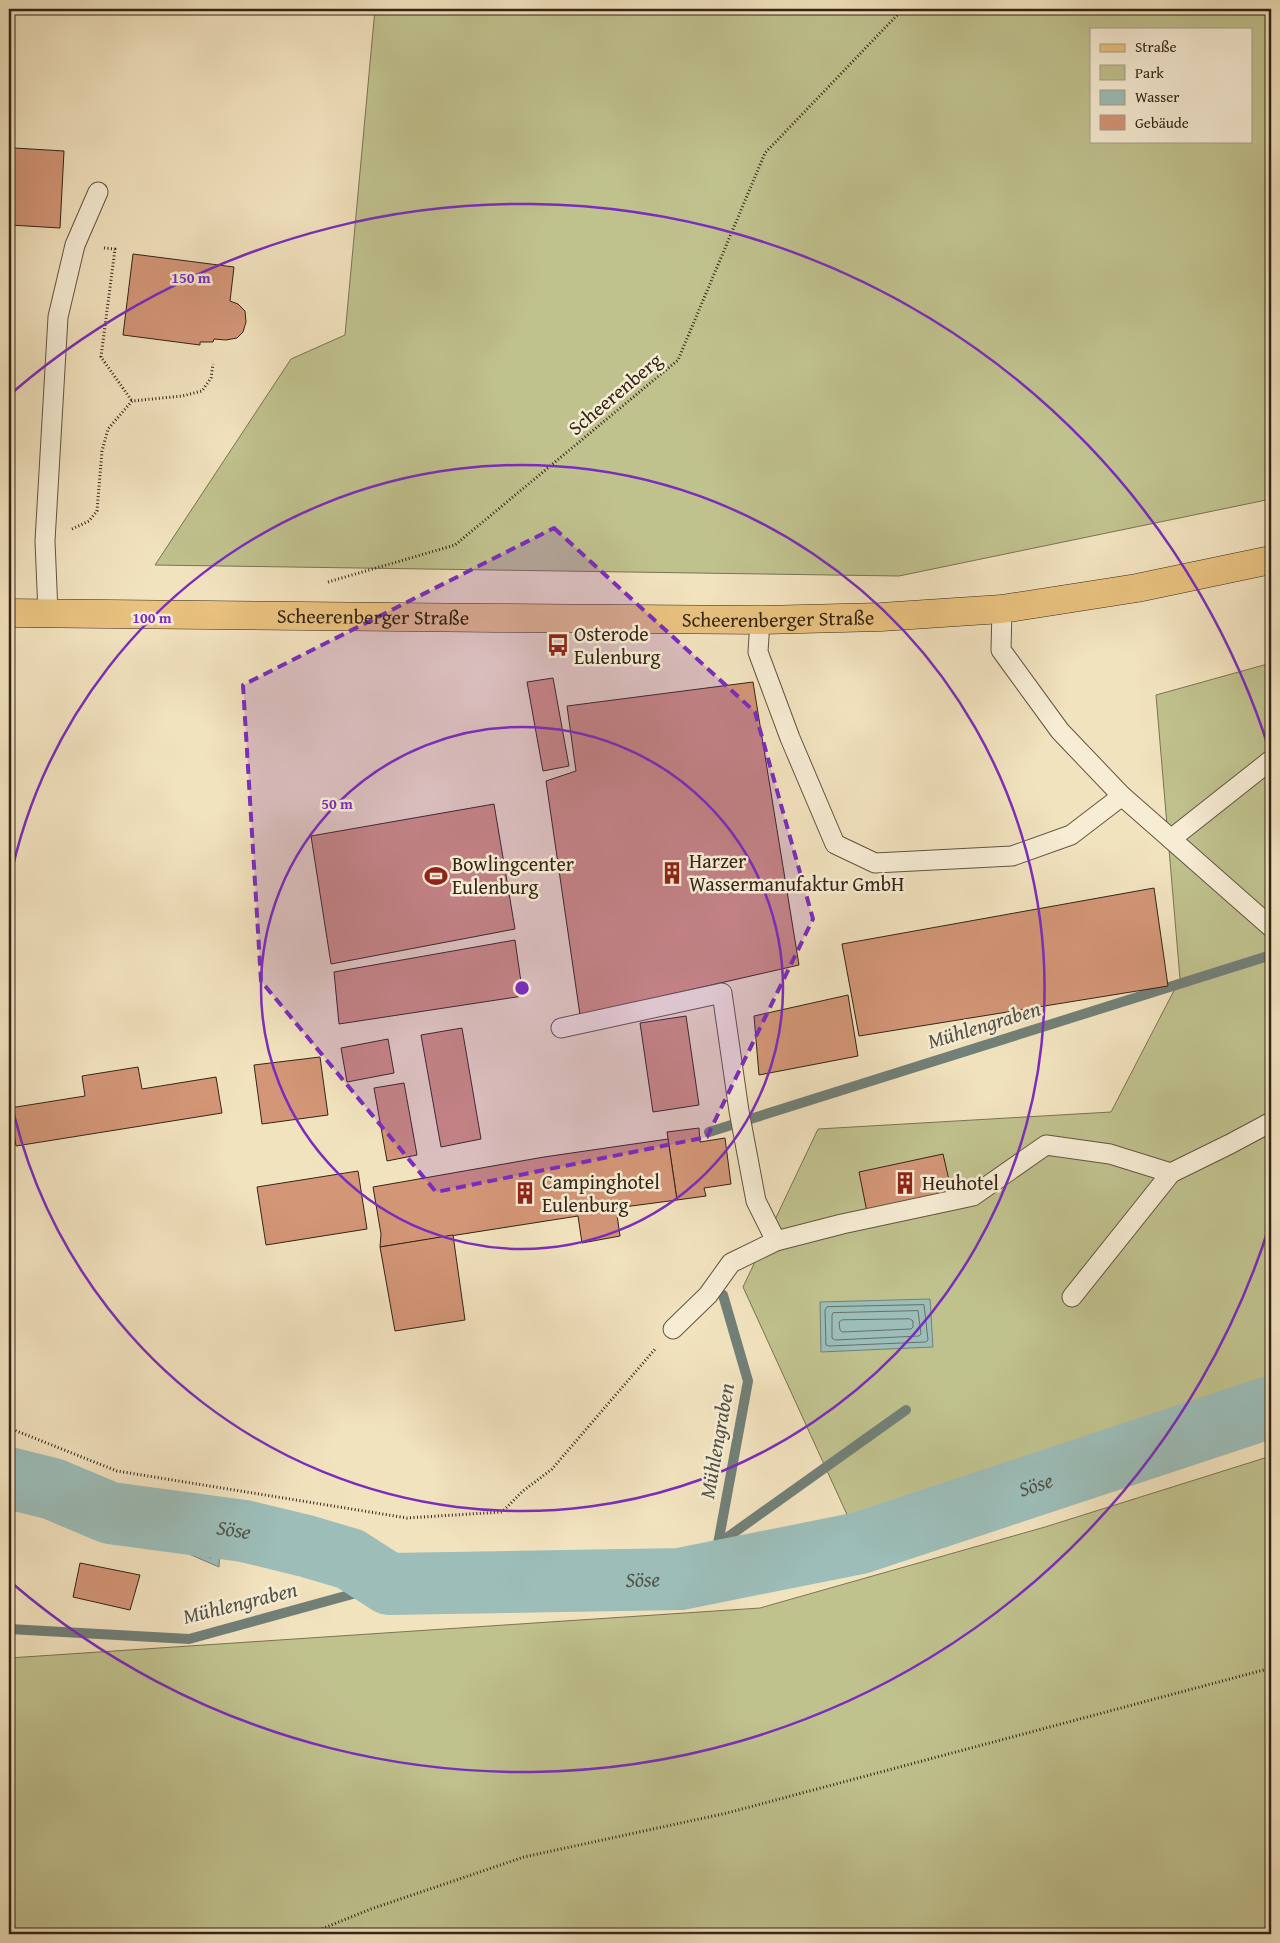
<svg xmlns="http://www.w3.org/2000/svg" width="1280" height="1943" font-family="'Gentium Book Plus',serif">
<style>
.green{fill:#c0c28e;stroke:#7a7352;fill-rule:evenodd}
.water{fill:#9cbdb8;stroke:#728078}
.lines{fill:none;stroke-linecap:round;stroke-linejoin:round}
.shore{stroke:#687068;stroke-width:1}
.stream{stroke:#728078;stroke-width:10}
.river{stroke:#9cbdb8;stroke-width:62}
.building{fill:#d39677;stroke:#332417}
.lane-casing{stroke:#635441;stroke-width:21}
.primary-casing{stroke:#332417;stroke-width:29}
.path{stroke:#332417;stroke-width:3;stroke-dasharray:1 2.5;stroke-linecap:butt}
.lane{stroke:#f7edd5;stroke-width:19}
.primary{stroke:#e9c280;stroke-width:28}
.marked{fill:#7b2cbf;fill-opacity:0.2;stroke:#7b2cbf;stroke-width:4;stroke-dasharray:10 6;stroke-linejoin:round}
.ring{fill:none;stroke:#7b2cbf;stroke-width:2.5}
.labels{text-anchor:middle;stroke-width:5;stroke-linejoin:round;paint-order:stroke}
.street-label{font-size:20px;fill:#332417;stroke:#f7edd5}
.poi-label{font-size:20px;fill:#332417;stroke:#f7edd5;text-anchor:start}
.water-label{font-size:21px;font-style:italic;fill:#525247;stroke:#f7edd5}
.centre{fill:#7b2cbf;stroke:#f7edd5;stroke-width:2.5}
.ring-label{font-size:15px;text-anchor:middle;font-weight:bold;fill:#7b2cbf;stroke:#f7edd5;stroke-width:5;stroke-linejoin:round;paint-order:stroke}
</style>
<rect width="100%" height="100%" fill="#f2e3bf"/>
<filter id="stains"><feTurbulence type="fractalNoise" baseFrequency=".004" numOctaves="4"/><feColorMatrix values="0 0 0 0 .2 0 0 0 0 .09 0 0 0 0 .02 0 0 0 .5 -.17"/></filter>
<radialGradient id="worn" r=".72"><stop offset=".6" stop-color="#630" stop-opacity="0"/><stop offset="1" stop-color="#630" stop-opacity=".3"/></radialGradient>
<g class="green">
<path d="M375,9H1271V499L899,576L155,565L291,359L345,335ZM1091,29H1251V141H1091Z"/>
<polygon points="1271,663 1271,1401 860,1543 743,1287 818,1129 1111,1112 1180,979 1156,695"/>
<polygon points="1271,1456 1271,1934 9,1934 9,1658 760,1608 1045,1527"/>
</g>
<g class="water">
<polygon points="930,1299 933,1347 821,1352 820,1302"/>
<polygon points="9,1458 39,1474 85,1480 146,1499 222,1505 219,1567 138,1532 107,1538 63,1523 18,1493 9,1491"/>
</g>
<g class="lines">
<g class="shore">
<polygon points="924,1305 928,1340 926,1342 829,1346 826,1345 825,1310 827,1307"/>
<polygon points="918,1311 921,1334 919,1336 835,1340 832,1338 832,1315 833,1313"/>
<polygon points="910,1319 913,1321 913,1327 911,1329 842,1332 840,1330 839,1322 842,1320"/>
<polyline points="9,1464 38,1479 84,1485 145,1503 215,1510 217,1512 214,1557 211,1558 139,1527 108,1533 66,1518 21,1488 9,1486"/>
<polygon points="36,1485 83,1491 144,1510 208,1515 210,1517 208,1547 205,1549 141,1521 108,1526 69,1513 34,1490 33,1487"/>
<polygon points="66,1496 82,1498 123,1511 124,1514 108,1518 72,1506 63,1500"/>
<polygon points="168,1519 201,1522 201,1536 198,1538 167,1524 165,1521"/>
</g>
<g class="stream">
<polyline points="709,1132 1271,955"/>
<polyline points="718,1544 748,1381 723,1295"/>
<polyline points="680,1579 718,1544 906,1410"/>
<polyline points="9,1629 189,1639 389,1584"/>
</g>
<path class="river" id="s1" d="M9,1478L53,1489L110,1513L244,1531L306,1546L350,1559L389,1584L680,1579L860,1543L1271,1407"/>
</g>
<g class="building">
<polygon points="14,148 64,151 60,228 10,225"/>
<polygon points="133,254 234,267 230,301 238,304 245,311 246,322 243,332 237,338 226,340 214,339 213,342 200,342 200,345 123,335"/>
<polygon points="553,678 569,766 543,771 527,682"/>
<polygon points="753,682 799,965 580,1015 546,781 576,771 567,706"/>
<polygon points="494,804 515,929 331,964 311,836"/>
<polygon points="1154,888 1168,986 859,1036 842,944"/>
<polygon points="515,940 523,996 339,1024 334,972"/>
<polygon points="848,995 858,1056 759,1075 754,1016"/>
<polygon points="686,1016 699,1105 653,1112 640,1023"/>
<polygon points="462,1028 481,1139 441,1147 421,1035"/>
<polygon points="388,1039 394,1073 347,1082 341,1048"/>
<polygon points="320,1057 328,1115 262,1124 254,1065"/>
<polygon points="138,1067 142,1089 216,1077 222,1113 16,1146 10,1108 85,1096 82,1076"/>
<polygon points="404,1083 417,1155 387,1161 374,1088"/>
<polygon points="699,1128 700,1142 725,1138 731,1184 704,1188 706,1196 677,1200 667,1132"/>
<polygon points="668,1139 677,1200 616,1208 620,1236 582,1243 578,1216 380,1247 381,1234 373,1187 544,1157"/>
<polygon points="943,1154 952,1193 867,1212 859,1172"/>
<polygon points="358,1171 367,1229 266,1245 257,1187"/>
<polygon points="453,1235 465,1320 395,1331 380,1247"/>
<polygon points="80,1563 140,1575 130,1610 73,1597"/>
</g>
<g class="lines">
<defs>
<g id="lane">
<polyline points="1002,609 1001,650 1060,731 1122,796"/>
<polyline points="48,613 45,541 58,317 75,245 98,192"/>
<polyline points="760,620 758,652 790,738 835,844 875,863 1012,856 1071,835 1122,796 1171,839 1271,760"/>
<polyline points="1171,839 1271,927"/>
<polyline points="561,1028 722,993 739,1111 756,1201 776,1241"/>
<polyline points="1072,1297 1171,1173"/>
<polyline points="673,1329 708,1295 731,1263 776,1241 842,1224 973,1196 1046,1145 1110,1154 1171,1173 1230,1144 1271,1122"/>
</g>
<g id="primary">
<path id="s2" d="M9,613L495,618L760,620L881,617L1002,609L1137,588L1271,560"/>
</g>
</defs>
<use href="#lane" class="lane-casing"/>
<use href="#primary" class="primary-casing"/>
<g class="path">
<polyline points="104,248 115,249 101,357 132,401"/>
<polyline points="72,529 89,521 97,511 102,451 108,429 132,401 182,396 202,391 211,378 213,364"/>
<polyline points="328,582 455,545 678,360 765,153 903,9"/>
<polyline points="9,1428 117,1471 407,1518 502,1512 523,1491 552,1469 656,1348"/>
<polyline points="309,1934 371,1909 524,1857 727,1813 1271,1668"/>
</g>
<use href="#lane" class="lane"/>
<use href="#primary" class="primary"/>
</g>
<path class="marked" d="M554,528L755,712L813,919L707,1137L436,1192L261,981L243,685Z"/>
<g class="ring">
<circle cx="522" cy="988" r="261"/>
<path d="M9 884A523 523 0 1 1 9 1092"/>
<path d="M1270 1224A784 784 0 0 1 13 1584M13 392A784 784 0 0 1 1270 752"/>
</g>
<defs>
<symbol id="bus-bare" viewBox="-9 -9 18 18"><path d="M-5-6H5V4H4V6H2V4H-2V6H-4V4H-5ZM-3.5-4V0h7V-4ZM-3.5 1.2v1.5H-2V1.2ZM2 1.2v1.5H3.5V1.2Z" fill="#8f2418" stroke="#f7edd5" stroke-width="2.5" paint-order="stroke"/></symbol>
<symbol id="building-bare" viewBox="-9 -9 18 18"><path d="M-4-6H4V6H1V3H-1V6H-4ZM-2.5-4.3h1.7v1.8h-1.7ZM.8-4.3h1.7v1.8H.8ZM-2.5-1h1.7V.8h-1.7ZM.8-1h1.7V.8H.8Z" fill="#8f2418" stroke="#f7edd5" stroke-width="2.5" paint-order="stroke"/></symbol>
<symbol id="stadium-bare" viewBox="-9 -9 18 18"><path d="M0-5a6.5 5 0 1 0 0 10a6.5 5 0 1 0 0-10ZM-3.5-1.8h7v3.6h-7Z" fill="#8f2418" stroke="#f7edd5" stroke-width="2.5" paint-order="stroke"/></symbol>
</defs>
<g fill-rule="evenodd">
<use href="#bus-bare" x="542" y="629" width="32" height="32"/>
<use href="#building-bare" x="656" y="857" width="32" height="32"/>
<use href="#stadium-bare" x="420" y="860" width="32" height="32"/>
<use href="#building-bare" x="889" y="1167" width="32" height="32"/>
<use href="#building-bare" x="509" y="1177" width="32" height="32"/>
</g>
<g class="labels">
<g class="street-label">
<text transform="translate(615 394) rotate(-40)" y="7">Scheerenberg</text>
<text dy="7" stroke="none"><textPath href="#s2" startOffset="364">Scheerenberger Straße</textPath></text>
<text dy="7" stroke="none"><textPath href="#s2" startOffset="769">Scheerenberger Straße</textPath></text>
</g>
<g class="poi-label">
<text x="574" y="641">Osterode<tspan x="574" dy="23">Eulenburg</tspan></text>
<text x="689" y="868">Harzer<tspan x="689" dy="23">Wassermanufaktur GmbH</tspan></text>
<text x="452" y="871">Bowlingcenter<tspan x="452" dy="23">Eulenburg</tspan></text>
<text x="542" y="1189">Campinghotel<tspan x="542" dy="23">Eulenburg</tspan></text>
<text x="922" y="1190">Heuhotel</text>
</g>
<g class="water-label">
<text transform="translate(984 1025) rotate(-17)" y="7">Mühlengraben</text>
<text transform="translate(717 1441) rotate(-80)" y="7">Mühlengraben</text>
<text dy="7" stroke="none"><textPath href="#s1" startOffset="1058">Söse</textPath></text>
<text dy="7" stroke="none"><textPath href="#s1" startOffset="232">Söse</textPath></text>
<text dy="7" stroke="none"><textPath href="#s1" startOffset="652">Söse</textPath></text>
<text transform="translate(240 1603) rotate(-14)" y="7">Mühlengraben</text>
</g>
</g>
<circle cx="522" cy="988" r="8" class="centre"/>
<g class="ring-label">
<text x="191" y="283">150 m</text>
<text x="152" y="623">100 m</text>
<text x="337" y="809">50 m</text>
</g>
<rect width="1280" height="1943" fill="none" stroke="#f2e3bf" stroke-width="30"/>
<rect x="10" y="10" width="1260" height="1923" fill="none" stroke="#332417" stroke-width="2.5"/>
<rect x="15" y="15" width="1250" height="1913" fill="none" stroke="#332417"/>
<rect x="1090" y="28" width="162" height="115" fill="#f7edd5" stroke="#a99d89"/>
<rect x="1100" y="44" width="25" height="8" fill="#e9c280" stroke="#a99d89"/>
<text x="1135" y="52" font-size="15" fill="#332417">Straße</text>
<rect x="1100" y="65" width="25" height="15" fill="#c0c28e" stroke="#a99d89"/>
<text x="1135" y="78" font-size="15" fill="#332417">Park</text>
<rect x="1100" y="90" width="25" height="15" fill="#9cbdb8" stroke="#a99d89"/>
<text x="1135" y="102" font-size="15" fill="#332417">Wasser</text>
<rect x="1100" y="115" width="25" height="15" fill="#d39677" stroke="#a99d89"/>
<text x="1135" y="128" font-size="15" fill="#332417">Gebäude</text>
<rect width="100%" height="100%" filter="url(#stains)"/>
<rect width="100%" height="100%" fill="url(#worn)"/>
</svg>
